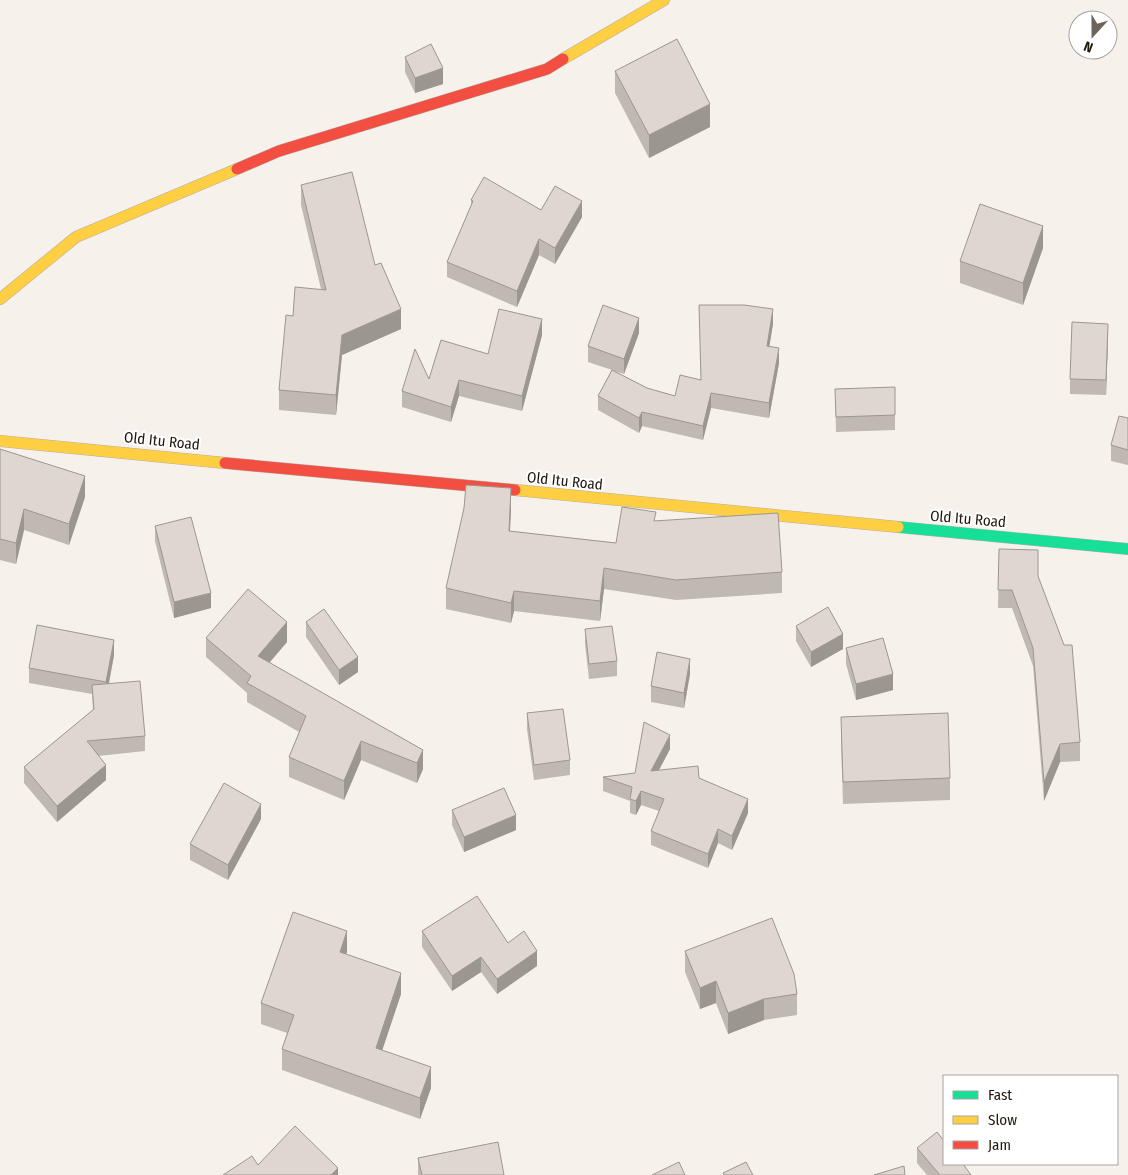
<svg xmlns="http://www.w3.org/2000/svg" width="1128" height="1175" font-family="'Fira Sans Condensed',sans-serif">
<style>
.lines{fill:none;stroke-linecap:round;stroke-linejoin:round}
.fast-casing{stroke:#b5aea6;stroke-width:12}
.slow-casing{stroke:#b5aea6;stroke-width:12}
.jam-casing{stroke:#b5aea6;stroke-width:12}
.fast{stroke:#16e098;stroke-width:11}
.slow{stroke:#ffcf43;stroke-width:11}
.jam{stroke:#f24e42;stroke-width:11}
.wall{fill:#c0b9b2}
.shaded-wall{fill:#9c9691}
.building{fill:#dfd7cf;stroke:#9c9691}
.labels{text-anchor:middle;stroke-width:4;stroke-linejoin:round;paint-order:stroke}
.street-label{font-size:15px;fill:#22190e;stroke:#fff}
</style>
<rect width="100%" height="100%" fill="#f7f1eb"/>
<g class="lines">
<defs>
<polyline id="fast" points="898,527 1128,549"/>
<g id="slow">
<polyline points="563,59 664,0"/>
<polyline points="0,299 76,237 237,169"/>
<polyline points="0,441 225,463"/>
<polyline points="515,490 898,527"/>
</g>
<g id="jam">
<polyline points="237,169 279,151 547,69 563,59"/>
<polyline points="225,463 515,490"/>
</g>
</defs>
<use href="#fast" class="fast-casing"/>
<use href="#slow" class="slow-casing"/>
<use href="#jam" class="jam-casing"/>
<use href="#fast" class="fast"/>
<use href="#slow" class="slow"/>
<use href="#jam" class="jam"/>
</g>
<g class="wall">
<polygon points="405,57 443,84 415,93 405,72"/>
<polygon points="615,71 710,127 649,158 615,93"/>
<polygon points="301,185 375,265 401,329 342,355 336,415 279,410 279,390 293,316 321,289 301,205"/>
<polygon points="471,200 541,210 582,217 555,264 539,255 517,307 447,277 447,262 471,206"/>
<polygon points="1043,248 1023,305 960,283 960,261"/>
<polygon points="699,305 773,324 769,346 779,363 769,418 711,408 703,440 642,426 639,433 598,410 598,396 612,370 588,362 588,346 639,333 624,374 614,371 647,388 675,396 701,380"/>
<polygon points="542,335 522,411 459,396 451,422 402,407 402,391 429,379"/>
<polygon points="1108,339 1106,395 1070,394 1070,379"/>
<polygon points="835,389 895,415 895,430 836,432"/>
<polygon points="1128,418 1128,465 1111,461 1111,445"/>
<polygon points="0,449 85,497 69,545 24,530 16,564 0,560"/>
<polygon points="511,509 510,531 616,543 656,521 782,572 782,593 676,600 604,589 600,621 514,611 511,623 446,609 446,588"/>
<polygon points="155,526 211,608 174,618 155,541"/>
<polygon points="999,549 1038,577 1080,742 1080,761 1060,762 1044,801 1033,666 1012,608 998,608"/>
<polygon points="306,622 358,672 339,685 306,637"/>
<polygon points="796,626 843,649 811,667 796,641"/>
<polygon points="585,629 617,661 617,676 589,679 585,644"/>
<polygon points="206,638 287,642 269,663 423,750 423,769 417,783 361,760 344,800 289,777 289,757 299,732 247,702 247,693 206,657"/>
<polygon points="846,648 893,690 856,700 846,664"/>
<polygon points="114,655 109,684 145,736 145,751 98,756 106,780 57,822 24,783 24,767 93,710 92,694 29,683 29,668"/>
<polygon points="690,674 684,708 651,702 651,686"/>
<polygon points="527,713 570,760 570,775 534,780 527,729"/>
<polygon points="841,717 950,778 950,800 843,804 841,739"/>
<polygon points="670,749 659,770 699,778 748,813 732,850 718,843 708,868 651,845 651,831 659,811 641,805 636,815 630,813 630,801 603,791 603,777 635,773"/>
<polygon points="452,810 516,830 464,852 452,825"/>
<polygon points="261,819 228,880 190,860 190,844"/>
<polygon points="422,931 508,943 537,966 497,994 481,972 452,991 422,947"/>
<polygon points="685,951 797,994 797,1015 764,1020 728,1034 716,1003 700,1009 685,972"/>
<polygon points="347,952 346,954 401,994 382,1050 431,1088 420,1119 282,1070 282,1049 287,1033 261,1024 261,1003"/>
<polygon points="917,1148 971,1175 927,1175 917,1163"/>
<polygon points="418,1158 504,1175 418,1175"/>
</g>
<g class="shaded-wall">
<polygon points="443,68 443,84 415,93 415,78"/>
<polygon points="710,104 710,127 649,158 649,135"/>
<polygon points="582,201 582,217 555,264 555,248"/>
<polygon points="1043,226 1043,248 1023,305 1023,283"/>
<polygon points="539,239 539,255 517,307 517,291"/>
<polygon points="401,309 401,329 342,355 336,415 336,395 342,335"/>
<polygon points="773,309 773,324 767,361 767,346"/>
<polygon points="639,318 639,333 624,374 624,359"/>
<polygon points="542,319 542,335 522,411 522,396"/>
<polygon points="1108,324 1108,339 1106,395 1106,380"/>
<polygon points="779,348 779,363 769,418 769,403"/>
<polygon points="459,380 459,396 451,422 451,407"/>
<polygon points="711,393 711,408 703,440 703,426"/>
<polygon points="642,412 642,426 639,433 639,418"/>
<polygon points="85,476 85,497 69,545 69,524"/>
<polygon points="511,488 511,509 509,551 509,531"/>
<polygon points="24,509 24,530 16,564 16,543"/>
<polygon points="604,568 604,589 600,621 600,601"/>
<polygon points="514,591 514,611 511,623 511,603"/>
<polygon points="211,593 211,608 174,618 174,602"/>
<polygon points="287,622 287,642 258,676 258,656"/>
<polygon points="843,634 843,649 811,667 811,652"/>
<polygon points="114,640 114,655 106,697 106,682"/>
<polygon points="358,657 358,672 339,685 339,670"/>
<polygon points="690,659 690,674 684,708 684,693"/>
<polygon points="893,674 893,690 856,700 856,684"/>
<polygon points="670,735 670,749 651,785 651,771"/>
<polygon points="361,741 361,760 344,800 344,781"/>
<polygon points="1060,744 1060,762 1044,801 1044,782"/>
<polygon points="423,750 423,769 417,783 417,763"/>
<polygon points="106,765 106,780 57,822 57,806"/>
<polygon points="641,791 641,805 636,815 636,801"/>
<polygon points="748,799 748,813 732,850 732,836"/>
<polygon points="261,804 261,819 228,880 228,865"/>
<polygon points="516,815 516,830 464,852 464,837"/>
<polygon points="718,829 718,843 708,868 708,854"/>
<polygon points="347,931 347,952 340,973 340,952"/>
<polygon points="537,951 537,966 497,994 497,979"/>
<polygon points="481,957 481,972 452,991 452,976"/>
<polygon points="401,973 401,994 376,1069 376,1048"/>
<polygon points="716,981 716,1003 700,1009 700,988"/>
<polygon points="764,999 764,1020 728,1034 728,1013"/>
<polygon points="431,1067 431,1088 420,1119 420,1098"/>
<polygon points="338,1168 338,1175 331,1175"/>
</g>
<g class="building">
<polygon points="677,39 710,104 649,135 615,71"/>
<polygon points="431,44 443,68 415,78 405,57"/>
<polygon points="352,172 375,265 381,263 401,309 342,335 336,395 279,390 286,315 293,316 295,287 326,290 301,185"/>
<polygon points="484,177 541,210 555,186 582,201 555,248 539,239 517,291 447,262 473,201 471,200"/>
<polygon points="980,204 1043,226 1023,283 960,261"/>
<polygon points="603,305 639,318 624,359 588,346"/>
<polygon points="699,305 744,305 773,309 767,346 779,348 769,403 711,393 703,426 642,412 639,418 598,396 612,370 647,388 675,396 680,375 701,380"/>
<polygon points="499,309 542,319 522,396 459,380 451,407 402,391 415,349 429,379 441,340 488,354"/>
<polygon points="1072,322 1108,324 1106,380 1070,379"/>
<polygon points="895,387 895,415 836,417 835,389"/>
<polygon points="1119,416 1128,418 1128,450 1111,445"/>
<polygon points="0,449 85,476 69,524 24,509 16,543 0,539"/>
<polygon points="466,485 511,488 509,531 616,543 622,507 656,512 654,521 778,513 782,572 676,580 604,568 600,601 514,591 511,603 446,588 464,508"/>
<polygon points="191,517 211,593 174,602 155,526"/>
<polygon points="999,549 1038,550 1038,576 1064,645 1072,645 1080,742 1060,744 1044,782 1033,648 1012,590 998,590"/>
<polygon points="248,589 287,622 258,656 423,750 417,763 361,741 344,781 289,757 306,716 247,683 251,676 206,638"/>
<polygon points="828,607 843,634 811,652 796,626"/>
<polygon points="324,609 358,657 339,670 306,622"/>
<polygon points="37,625 114,640 106,682 29,668"/>
<polygon points="612,626 617,661 589,664 585,629"/>
<polygon points="883,638 893,674 856,684 846,648"/>
<polygon points="657,652 690,659 684,693 651,686"/>
<polygon points="140,681 145,736 87,741 106,765 57,806 24,767 94,709 92,685"/>
<polygon points="563,709 570,760 534,765 527,713"/>
<polygon points="948,713 950,778 843,782 841,717"/>
<polygon points="644,722 670,735 651,771 698,766 699,778 748,799 732,836 718,829 708,854 651,831 664,799 641,791 636,801 630,799 632,787 603,777 635,773"/>
<polygon points="224,783 261,804 228,865 190,844"/>
<polygon points="504,788 516,815 464,837 452,810"/>
<polygon points="477,896 508,943 524,931 537,951 497,979 481,957 452,976 422,931"/>
<polygon points="293,912 347,931 340,952 401,973 376,1048 431,1067 420,1098 282,1049 294,1015 261,1003"/>
<polygon points="772,918 794,974 797,994 764,999 728,1013 716,981 700,988 685,951"/>
<polygon points="295,1126 338,1168 331,1175 223,1175 252,1156 258,1165"/>
<polygon points="937,1132 944,1141 944,1164 963,1164 971,1175 940,1175 917,1148"/>
<polygon points="498,1142 504,1175 422,1175 418,1158"/>
<polygon points="679,1162 685,1175 652,1175"/>
<polygon points="746,1162 753,1175 724,1175 723,1173"/>
<polygon points="904,1166 905,1175 874,1175"/>
</g>
<g class="labels">
<g class="street-label">
<text transform="translate(162 441) rotate(6)" y="5">Old Itu Road</text>
<text transform="translate(565 481) rotate(6)" y="5">Old Itu Road</text>
<text transform="translate(968 519) rotate(5)" y="5">Old Itu Road</text>
</g>
</g>
<rect x="943" y="1075" width="175" height="90" fill="#ffffff" stroke="#a7a39f"/>
<rect x="953" y="1091" width="25" height="8" fill="#16e098" stroke="#a7a39f"/>
<text x="988" y="1100" font-size="15" fill="#22190e">Fast</text>
<rect x="953" y="1116" width="25" height="8" fill="#ffcf43" stroke="#a7a39f"/>
<text x="988" y="1125" font-size="15" fill="#22190e">Slow</text>
<rect x="953" y="1141" width="25" height="8" fill="#f24e42" stroke="#a7a39f"/>
<text x="988" y="1150" font-size="15" fill="#22190e">Jam</text>
<g transform="translate(1093 35) rotate(201)"><circle r="24" fill="#ffffff" stroke="#a7a39f"/>
<path d="M0-4L9 19L0 12L-9 19Z" fill="#6d655b"/>
<text y="-8" font-size="14" font-weight="bold" text-anchor="middle" fill="#22190e">N</text>
</g>
</svg>
